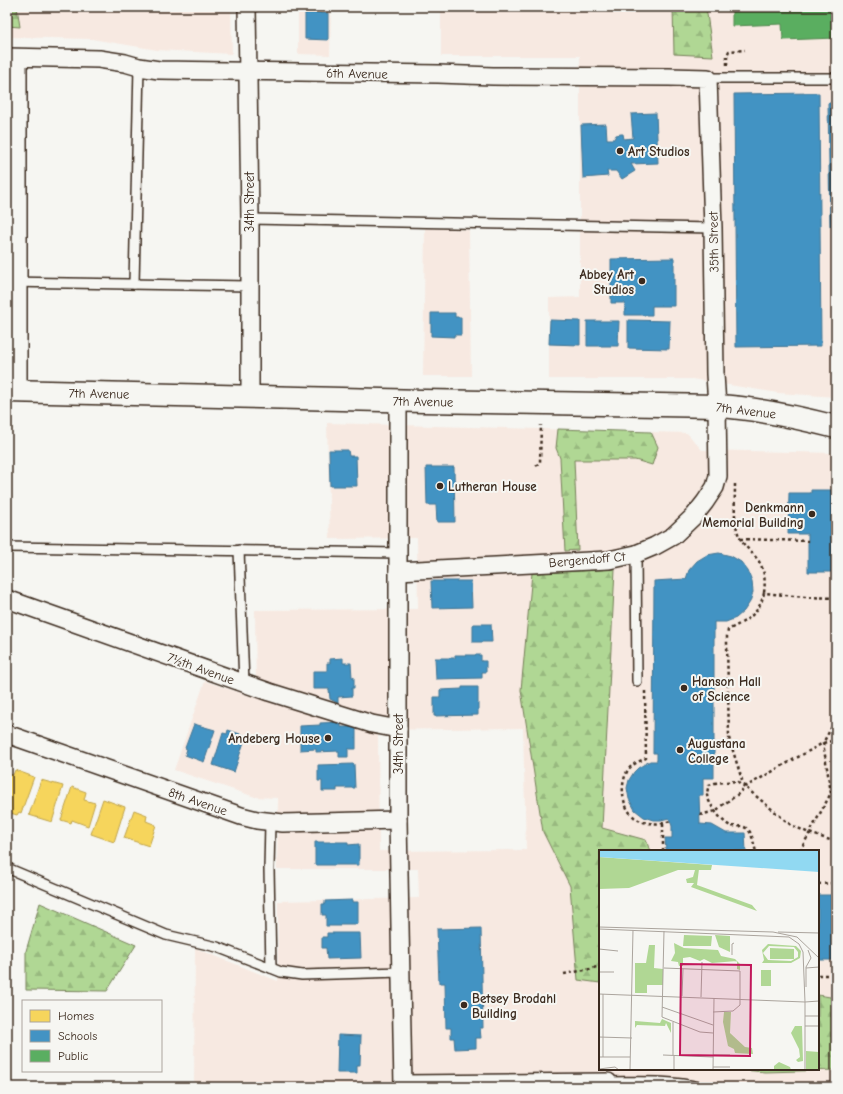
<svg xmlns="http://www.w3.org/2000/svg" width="843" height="1094" font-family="'Comic Neue',sans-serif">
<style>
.built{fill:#f7e9e1;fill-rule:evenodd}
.forest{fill:url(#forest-firs);stroke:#768059}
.homes{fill:#f6d55c;stroke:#bea249}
.schools{fill:#4393c3;stroke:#417492}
.public{fill:#5aae61;stroke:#51864d}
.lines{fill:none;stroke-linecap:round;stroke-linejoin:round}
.lane-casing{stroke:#3b2a1e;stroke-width:12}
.street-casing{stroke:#3b2a1e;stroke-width:20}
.secondary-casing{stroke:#3b2a1e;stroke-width:25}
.path{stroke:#3b2a1e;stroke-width:2.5;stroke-dasharray:3 3;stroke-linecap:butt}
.lane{stroke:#f6f6f2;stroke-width:9}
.street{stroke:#f6f6f2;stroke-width:17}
.secondary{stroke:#f6f6f2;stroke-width:22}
.poi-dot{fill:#3b2a1e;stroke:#f6f6f2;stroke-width:1.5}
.labels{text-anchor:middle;stroke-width:4;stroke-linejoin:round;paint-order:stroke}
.street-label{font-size:13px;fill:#3b2a1e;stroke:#f6f6f2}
.poi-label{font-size:13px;font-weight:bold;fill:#3b2a1e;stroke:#f6f6f2;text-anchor:start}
.inset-road{fill:none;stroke:#aba49d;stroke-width:1}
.view{fill:#c2185b;fill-opacity:0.15;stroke:#c2185b;stroke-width:2}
.inset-edge{fill:none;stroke:#3b2a1e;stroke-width:2}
</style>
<defs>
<pattern id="forest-firs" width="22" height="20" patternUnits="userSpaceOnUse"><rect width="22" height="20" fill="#b0d794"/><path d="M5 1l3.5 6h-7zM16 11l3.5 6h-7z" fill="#98b97f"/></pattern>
</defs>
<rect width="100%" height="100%" fill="#f6f6f2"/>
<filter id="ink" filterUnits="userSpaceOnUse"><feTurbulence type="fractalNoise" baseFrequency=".025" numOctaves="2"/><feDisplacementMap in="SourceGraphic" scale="8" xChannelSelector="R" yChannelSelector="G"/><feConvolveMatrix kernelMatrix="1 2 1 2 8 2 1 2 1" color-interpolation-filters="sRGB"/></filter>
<g filter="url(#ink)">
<g class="built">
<polygon points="7,7 231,7 232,54 157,50 92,39 7,37"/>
<polygon points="298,7 331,7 330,55 298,54"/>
<polygon points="441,7 836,7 836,397 778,393 692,379 549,379 549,298 580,297 580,56 441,56"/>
<polygon points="425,228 469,230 471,376 423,376"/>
<path d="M327,423L687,433L702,450L836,453V1087H257L256,1086L194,1085L195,948L278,981V901L419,898L418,869H277L278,798L255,797L174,770L205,681L256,698L255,610L418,609L417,538L330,539ZM523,728L526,850L379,851L378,730ZM600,851H818V1069H600Z"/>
</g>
<g class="forest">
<polygon points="7,7 17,7 20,27 7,26"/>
<polygon points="673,7 706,7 713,56 674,54"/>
<polygon points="558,429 651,432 658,447 652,465 635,460 574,460 578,550 565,551 560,458 556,448"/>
<polygon points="615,569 602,828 646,840 650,851 600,851 600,983 578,980 570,886 543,832 521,690 532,573"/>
<polygon points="40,903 136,945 107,991 26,990 26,951"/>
<polygon points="818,995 836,998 836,1070 765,1072 731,1069 818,1069"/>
</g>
<g class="homes">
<polygon points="15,770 34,777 21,813 19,812 17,815 7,812 7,780 9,774 13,775"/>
<polygon points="41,780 63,786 52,822 29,815"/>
<polygon points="72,787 86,792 84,800 95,803 88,826 72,820 71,823 61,820"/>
<polygon points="103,799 125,807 114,842 91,834"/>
<polygon points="134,810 147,815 146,821 156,825 149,846 124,838"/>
</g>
<g class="schools">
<polygon points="307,8 320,9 320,13 328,13 328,40 305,39 305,13 307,13"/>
<polygon points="819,93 821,346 736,347 734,94"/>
<polygon points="828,103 836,103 836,226 830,226"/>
<polygon points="656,113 658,163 631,164 635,171 622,179 616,171 607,171 608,176 583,178 581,125 606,124 607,139 614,139 616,135 621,134 623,134 624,139 633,138 631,114"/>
<polygon points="674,258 674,306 652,306 652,315 625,315 625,303 611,303 611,259"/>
<polygon points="431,313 455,313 455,317 461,317 461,335 454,335 454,337 431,336"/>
<polygon points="550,320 580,321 580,345 549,344"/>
<polygon points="628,320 670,321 669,349 628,348"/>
<polygon points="587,321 619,321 618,346 587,346"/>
<polygon points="329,450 348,450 349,456 356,456 357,486 330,486"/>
<polygon points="426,467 454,467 455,522 437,522 436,505 427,505"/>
<polygon points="811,490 836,490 836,572 808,572 808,534 788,534 789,493 811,493"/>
<polygon points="719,553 731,556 741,562 748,571 752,581 753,592 750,602 744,611 736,618 726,622 714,622 714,778 703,778 703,795 699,795 700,824 712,825 726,833 745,833 746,851 666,851 665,838 672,838 672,826 669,818 661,820 653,820 644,817 635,810 629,799 627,788 629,780 634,772 638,768 650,761 657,761 657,753 653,753 654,581 686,579 689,570 697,561 707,555"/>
<polygon points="431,581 471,581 472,607 432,608"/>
<polygon points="473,624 491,624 492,642 473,642"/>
<polygon points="455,655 481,655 481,661 486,661 486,672 482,672 482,678 436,679 435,658 455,658"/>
<polygon points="343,658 343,663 351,663 352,677 354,677 354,688 352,688 352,696 338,697 338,703 330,699 329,689 313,689 313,671 327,671 327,663 330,663 330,659"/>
<polygon points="462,687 478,687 478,715 434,716 434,697 440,697 440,690 462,689"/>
<polygon points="341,722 341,727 356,727 356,749 348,749 348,757 339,757 339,751 316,752 316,749 300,750 300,726 320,725 320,723"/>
<polygon points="194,724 215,730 204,762 185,755 187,749 185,748"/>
<polygon points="228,730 246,736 234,772 213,765 223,733 227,734"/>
<polygon points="354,764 355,788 337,788 337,791 322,791 322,781 318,781 318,765"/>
<polygon points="315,842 348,842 348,845 359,844 359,865 315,865"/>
<polygon points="818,895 836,895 836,960 820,960 820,948 818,948"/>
<polygon points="352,900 352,902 358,902 358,924 340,924 340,926 326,926 326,915 322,915 322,904 325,904 325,901"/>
<polygon points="481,928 483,1028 480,1028 481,1038 476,1038 476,1048 455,1049 454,1038 451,1038 451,1028 446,1028 445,983 439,983 437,929"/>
<polygon points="327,933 360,933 361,958 327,959 326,948 322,948 322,937 327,937"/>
<polygon points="338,1035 361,1036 360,1065 357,1065 357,1073 337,1073"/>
</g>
<polygon class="public" points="732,7 836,7 836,38 783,40 782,24 732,26"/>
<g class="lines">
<defs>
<g id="lane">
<polyline points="708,78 836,78"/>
<polyline points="250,219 713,228"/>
<polyline points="7,282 249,286"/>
<polyline points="134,284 139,67"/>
<polyline points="7,547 398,553"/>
<polyline points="239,550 244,684"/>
<polyline points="636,554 637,681"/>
<polyline points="7,868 166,935 217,947 271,968 269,869 270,822"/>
<polyline points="271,968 281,972 302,975 401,972"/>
<path d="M608,1082C639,1082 669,1080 700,1087"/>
</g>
<g id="street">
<polyline points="247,7 250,219 250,397"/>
<polyline points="7,57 99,59 125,63 139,67 159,70 438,74 493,76 669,77 708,78 713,228 715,374 717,406 718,476 715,487 705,502 694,516 673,536 655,546 636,554 609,560 398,571"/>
<polyline points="18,58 18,391"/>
<polyline points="398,401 398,820 403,1087"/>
<polyline points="7,599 269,692 372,724 398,729"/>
<polyline points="7,734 241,816 257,820 283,823 398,820"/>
<polyline points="403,1084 608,1082"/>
</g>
<path id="secondary" d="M7,391L423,401L717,406C757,408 797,417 836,427"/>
</defs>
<use href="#lane" class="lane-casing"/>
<use href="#street" class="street-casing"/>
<use href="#secondary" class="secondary-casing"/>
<g class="path">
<polyline points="727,65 727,55 729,51 745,50"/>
<polyline points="536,466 540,462 541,425"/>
<path d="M735,484C735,501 733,521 739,536C742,543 747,548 752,553C764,565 766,577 764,593"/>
<polyline points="740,539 808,541"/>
<path d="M836,598L805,597L764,593C759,615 747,620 728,630L727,636V643L729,738L742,780L745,787L791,825L809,833L836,842"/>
<path d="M645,691L646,758C640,761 632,764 628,770C620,783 621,804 632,815C641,825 659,825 670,821"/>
<path d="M745,787L737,781L715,783L709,785C708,788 707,792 707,795C708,803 723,824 731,826C736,827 742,825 746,828C753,832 753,844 756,851"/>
<polyline points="831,793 823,743 836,719"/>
<polyline points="700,815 716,811 721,806 737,795 745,787 823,743 836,740"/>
<polyline points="663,824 663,851"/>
<polyline points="800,851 831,793 836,785"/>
<polyline points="835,883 836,875"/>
<polyline points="818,884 836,883"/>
<polyline points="564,974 590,969 600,966"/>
<polyline points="818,975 836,975"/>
</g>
<use href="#lane" class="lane"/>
<use href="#street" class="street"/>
<use href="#secondary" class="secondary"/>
</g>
</g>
<g class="poi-dot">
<circle cx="620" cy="151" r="4"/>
<circle cx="642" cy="281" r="4"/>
<circle cx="440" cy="486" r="4"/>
<circle cx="812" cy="514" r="4"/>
<circle cx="684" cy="688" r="4"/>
<circle cx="328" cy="738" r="4"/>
<circle cx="680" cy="750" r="4"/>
<circle cx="464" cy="1005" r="4"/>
</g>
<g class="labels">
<g class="street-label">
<text transform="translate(357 73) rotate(1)" y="5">6th Avenue</text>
<text transform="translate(249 202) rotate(-90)" y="5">34th Street</text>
<text transform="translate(713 242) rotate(-91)" y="5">35th Street</text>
<text transform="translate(99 393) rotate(1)" y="5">7th Avenue</text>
<text transform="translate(423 401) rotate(1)" y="5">7th Avenue</text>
<text transform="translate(746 410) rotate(7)" y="5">7th Avenue</text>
<text transform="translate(587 559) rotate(-5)" y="5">Bergendoff Ct</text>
<text transform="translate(201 668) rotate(20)" y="5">7½th Avenue</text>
<text transform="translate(398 744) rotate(-90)" y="5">34th Street</text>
<text transform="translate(198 801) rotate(19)" y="5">8th Avenue</text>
</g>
<g class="poi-label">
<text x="628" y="156">Art Studios</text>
<text x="634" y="279" text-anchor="end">Abbey Art<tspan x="634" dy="15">Studios</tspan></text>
<text x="448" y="491">Lutheran House</text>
<text x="804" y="512" text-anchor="end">Denkmann<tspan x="804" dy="15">Memorial Building</tspan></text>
<text x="692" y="686">Hanson Hall<tspan x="692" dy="15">of Science</tspan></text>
<text x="320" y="743" text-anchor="end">Andeberg House</text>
<text x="688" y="748">Augustana<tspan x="688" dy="15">College</tspan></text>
<text x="472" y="1003">Betsey Brodahl<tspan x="472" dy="15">Building</tspan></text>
</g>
</g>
<g transform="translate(599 850)">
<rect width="220" height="220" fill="#f6f6f2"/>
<path d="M100,19L98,35L153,55L158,61L92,37L95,33H88L87,29L94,27L96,20ZM75,93L85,98L119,100L122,106L136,109L141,114V120L138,119V111L113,113L105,109L101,111L91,107L84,108V116H80L79,112L72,111L76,103ZM125,162H132L131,183L146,197L153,198L154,204L136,203L135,199L129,196L124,172ZM63,169L72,173V183L67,173L66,176L38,175L36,178V171L61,173ZM196,176H203L204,211L199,212L197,210L201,207L200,199L192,183ZM180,212L191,217L192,220H175V216Z" fill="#b0d794"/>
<path d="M0,7L113,15L112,20H79L30,38L0,39ZM85,85L113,86L112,96H84ZM116,85L131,86V102L120,97ZM169,94L197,96L202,101L201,108L192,113H163L165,110L163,100ZM170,96L195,97L199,102V107L192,111L169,110L164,103ZM50,95H56L55,118L64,119V135H48V143H36V113H47ZM171,98L195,99V109H171ZM162,120H172V136H162ZM207,201L220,202V220H207Z" fill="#b0d794" fill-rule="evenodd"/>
<path d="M0,0H220V22L0,7Z" fill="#91d9f2"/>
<path class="inset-road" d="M0,77L174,82L198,87L220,108M0,79L190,87L200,94L204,102L206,152L220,151M65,81L63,167L101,182L114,183M179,82L220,83M0,99L19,101M133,105V94L135,93M207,117L212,108L209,100M65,118L141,121V155L134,161L114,162M207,118L220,117M0,122H15M207,137V117M0,144L206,152M83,146L84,119M102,147L103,112M63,157L114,175M206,166H220M206,176H220M0,187L33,188M64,205L114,207M74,205V172M114,205H131M75,206V220M0,207H31M4,207V144M114,217H131M0,219L16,217L20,220M31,220L34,80M114,220L115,148M206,220V152"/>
<path class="view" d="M82,114L152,115L151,206L81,205Z"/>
<rect width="220" height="220" class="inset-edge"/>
</g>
<rect width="843" height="1094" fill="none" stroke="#f6f6f2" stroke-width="24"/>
<rect x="12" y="12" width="819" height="1070" fill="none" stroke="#3b2a1e" stroke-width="1.5" filter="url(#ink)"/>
<rect x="22" y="1000" width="140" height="72" fill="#f6f6f2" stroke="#aba49d"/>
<rect x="30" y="1010" width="20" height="12" fill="#f6d55c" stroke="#aba49d"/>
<text x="58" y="1020" font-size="12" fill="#3b2a1e">Homes</text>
<rect x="30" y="1030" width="20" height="12" fill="#4393c3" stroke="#aba49d"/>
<text x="58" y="1040" font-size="12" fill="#3b2a1e">Schools</text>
<rect x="30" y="1050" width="20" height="12" fill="#5aae61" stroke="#aba49d"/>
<text x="58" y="1060" font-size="12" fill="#3b2a1e">Public</text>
</svg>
